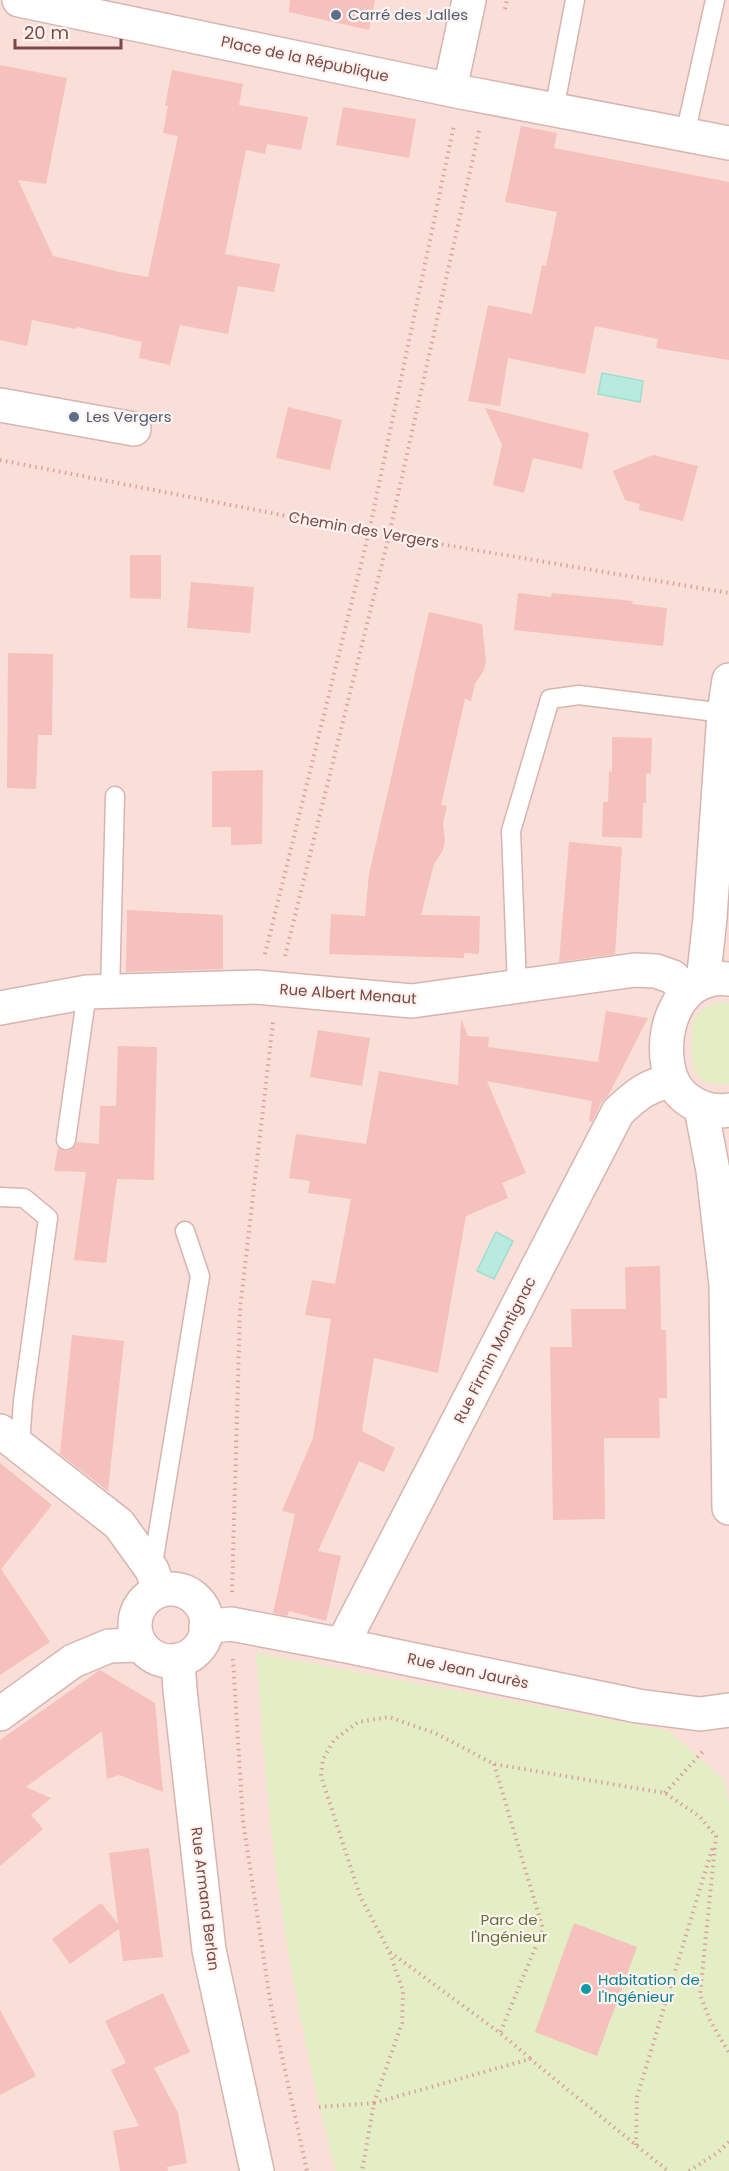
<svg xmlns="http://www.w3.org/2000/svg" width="729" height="2171" font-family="Poppins,sans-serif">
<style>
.residential{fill:#f9dfd8}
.green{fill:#e3eec4}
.water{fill:#b9eae0;stroke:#9eddd1;stroke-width:1.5}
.building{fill:#f6c0bc}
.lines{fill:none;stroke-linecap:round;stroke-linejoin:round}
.service-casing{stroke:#d6b5b1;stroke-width:21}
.minor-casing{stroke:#d6b5b1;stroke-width:36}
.tertiary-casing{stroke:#d6b5b1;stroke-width:36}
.path{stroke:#dca19f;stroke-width:4;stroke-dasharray:1.5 4.5;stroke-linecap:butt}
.service{stroke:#fff;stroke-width:18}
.minor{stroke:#fff;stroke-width:33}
.tertiary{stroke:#fff;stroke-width:33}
.service-dot{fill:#5c6f8a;stroke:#fff3ef;stroke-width:2}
.culture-dot{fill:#0f9aa8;stroke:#fff3ef;stroke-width:2}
.labels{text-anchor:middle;stroke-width:4.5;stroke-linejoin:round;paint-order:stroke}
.service-label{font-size:15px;fill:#4e5e75;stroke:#fff3ef;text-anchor:start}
.street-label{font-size:15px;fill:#7b4948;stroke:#fff3ef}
.park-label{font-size:15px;fill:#5f753a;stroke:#fff3ef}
.culture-label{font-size:15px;fill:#0d838f;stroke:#fff3ef;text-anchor:start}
</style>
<rect width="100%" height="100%" fill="#feede7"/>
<rect class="residential" x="0" y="0" width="729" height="2171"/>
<g class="green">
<path d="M723,1002L729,1004V1084C695,1087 691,1069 692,1040C692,1028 692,1019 701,1010C708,1005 715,1004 723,1002Z"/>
<path d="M256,1653L669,1731L724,1780L729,1804V2171H336C308,2064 286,1954 273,1844C265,1781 262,1717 256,1653Z"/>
</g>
<g class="water">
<polygon points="602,373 643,381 640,402 598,394"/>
<polygon points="496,1232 513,1241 494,1279 477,1271"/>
</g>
<g class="building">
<polygon points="290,0 375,0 369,30 289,12"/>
<polygon points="0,65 67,78 46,184 18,180 53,256 124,273 148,277 178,136 163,133 168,106 165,106 172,70 243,84 239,105 308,117 301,150 267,144 265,154 246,150 225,254 280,264 274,292 238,286 228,334 180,325 170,365 139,358 142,342 77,327 76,329 32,320 27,346 0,340"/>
<polygon points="343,107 416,119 409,158 336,145"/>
<polygon points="521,126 557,133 554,148 729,182 729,360 656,348 658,339 595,326 585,374 508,358 500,406 468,401 488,305 532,314 542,265 546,266 557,212 505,202"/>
<polygon points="288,407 342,420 330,470 276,458"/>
<polygon points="485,408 589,433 582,469 533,458 524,493 493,485 502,445"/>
<polygon points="653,455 698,466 683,521 639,510 640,504 625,500 613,471"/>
<polygon points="130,555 161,555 161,599 130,598"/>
<polygon points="191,582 254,587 250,633 187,628"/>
<polygon points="518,593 551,597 552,593 633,601 632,604 667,608 663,646 514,630"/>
<polygon points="429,612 482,624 486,660 484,670 475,684 471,701 465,699 441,805 447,806 443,823 445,840 443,850 434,864 421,915 480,916 479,954 464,953 464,958 329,954 331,914 365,916 369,874"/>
<polygon points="8,653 53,654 52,735 38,735 36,789 7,788"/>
<polygon points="612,737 652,738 651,773 646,774 646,803 643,803 642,838 602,837 603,802 608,802 609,772 612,771"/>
<polygon points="263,770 262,844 231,845 231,827 212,827 212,771"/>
<polygon points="569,842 622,847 615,954 559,962"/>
<polygon points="127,910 223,915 223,969 126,972"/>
<polygon points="606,1011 648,1018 608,1096 601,1103 592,1122 589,1121 592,1101 487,1081 526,1173 502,1183 508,1198 466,1216 438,1373 374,1358 362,1431 395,1448 384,1472 359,1461 318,1551 341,1556 326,1621 289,1611 287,1616 273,1613 295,1514 282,1511 313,1438 331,1319 305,1315 312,1280 335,1284 351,1199 308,1193 310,1181 289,1178 296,1134 366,1144 379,1071 458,1085 461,1019 468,1036 489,1037 488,1047 598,1062"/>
<polygon points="318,1030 370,1038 362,1086 310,1077"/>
<polygon points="118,1046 157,1047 154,1180 117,1179 106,1263 74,1260 86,1172 54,1171 58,1147 65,1151 71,1150 77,1142 99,1144 100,1106 116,1106"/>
<polygon points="660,1266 661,1330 666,1330 667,1398 659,1398 660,1438 604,1438 605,1519 553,1520 550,1347 572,1347 571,1309 626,1309 625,1267"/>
<polygon points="72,1335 124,1341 108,1491 60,1454"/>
<polygon points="0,1463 52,1505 1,1569 50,1642 0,1675"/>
<polygon points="100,1670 155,1703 163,1792 119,1775 107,1779 102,1731 26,1787 51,1798 31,1815 43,1829 0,1866 0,1740"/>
<polygon points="149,1848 163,1957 123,1961 119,1929 70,1964 52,1939 101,1903 118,1924 109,1853"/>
<polygon points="574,1923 637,1947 597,2056 535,2032"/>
<polygon points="163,1993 190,2052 154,2068 178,2113 187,2163 167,2167 168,2171 120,2171 113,2131 139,2126 111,2070 126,2063 105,2021"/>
<polygon points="0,2010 36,2076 0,2095"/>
</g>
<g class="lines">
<defs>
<g id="service">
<polyline points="554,110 575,0"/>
<polyline points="685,135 715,0"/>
<polyline points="517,986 511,831 550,699 579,695 724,713"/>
<polyline points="110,992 115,796"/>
<polyline points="66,1140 87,992"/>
<polyline points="0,1197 24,1198 48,1218 23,1401 20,1446"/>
<polyline points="152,1570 200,1276 185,1231"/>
</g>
<g id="minor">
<polyline points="450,89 469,0"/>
<polyline points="0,405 134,429"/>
<polyline points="0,1008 87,992 256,987 412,1001 635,970 656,971 673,977 687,992"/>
<polyline points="0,1431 119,1524 152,1570 159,1590"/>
<circle cx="171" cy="1625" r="36"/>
<polyline points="206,1627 231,1624 342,1645 638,1706 700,1714 729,1710"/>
<path d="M342,1645L618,1112C638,1093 646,1087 672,1080"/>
<polyline points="178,1660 180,1690 209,1950 257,2171"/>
<polyline points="0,1714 73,1661 109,1646 140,1645"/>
</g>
<g id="tertiary">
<polyline points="19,0 461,92 729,143"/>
<path d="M729,979C675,973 656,1038 672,1080C681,1101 707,1114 729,1110"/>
<polyline points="703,982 710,918 724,713 729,680"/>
<polyline points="701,1108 713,1171 726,1285 729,1508"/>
</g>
</defs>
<use href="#service" class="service-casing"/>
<use href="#minor" class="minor-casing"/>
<use href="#tertiary" class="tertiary-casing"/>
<g class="path">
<polyline points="505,9 507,0"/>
<polyline points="0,460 369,532 729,593"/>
<polyline points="265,954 369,532 454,125"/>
<polyline points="285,956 389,535 479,131"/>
<polyline points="232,1592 240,1309 273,1022"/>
<polyline points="233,1659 243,1821 271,2006 307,2171"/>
<polyline points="494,1764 543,1929 500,2033"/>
<polyline points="665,1793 705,1749"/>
<polyline points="390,1952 500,2033 530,2058"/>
<polyline points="374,2103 402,2023 403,1991 389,1951 360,1896 321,1776 323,1759 334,1740 358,1722 389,1717 435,1733 494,1764 665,1793 699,1816 716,1836 700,1995 710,2020 729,2053"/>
<polyline points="374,2103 530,2059 668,2171"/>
<polyline points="319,2107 374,2103 362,2171"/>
<polyline points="636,2145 637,2097 713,1846"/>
<polyline points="689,2171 717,2153 729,2142"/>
</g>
<use href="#service" class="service"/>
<use href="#minor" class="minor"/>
<use href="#tertiary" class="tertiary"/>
</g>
<g class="service-dot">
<circle cx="336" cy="15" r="6"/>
<circle cx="74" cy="417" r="6"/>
</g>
<circle class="culture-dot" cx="586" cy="1989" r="6"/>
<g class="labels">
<g class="service-label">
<text x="348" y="20">Carré des Jalles</text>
<text x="86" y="422">Les Vergers</text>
</g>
<g class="street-label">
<text transform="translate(305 59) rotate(12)" y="5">Place de la République</text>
<text transform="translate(364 530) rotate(10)" y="5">Chemin des Vergers</text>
<text transform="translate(348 994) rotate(4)" y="5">Rue Albert Menaut</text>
<text transform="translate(495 1350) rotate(-63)" y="5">Rue Firmin Montignac</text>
<text transform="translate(468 1671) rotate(12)" y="5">Rue Jean Jaurès</text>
<text transform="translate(205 1899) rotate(83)" y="5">Rue Armand Berlan</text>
</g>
<g class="park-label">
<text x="509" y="1925">Parc de<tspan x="509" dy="17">l'Ingénieur</tspan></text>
</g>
<g class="culture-label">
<text x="598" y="1985">Habitation de<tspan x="598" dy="17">l'Ingénieur</tspan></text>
</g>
</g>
<path d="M15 39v9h106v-9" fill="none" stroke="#7b4948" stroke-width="3"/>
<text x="24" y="39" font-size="18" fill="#7b4948" stroke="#fff3ef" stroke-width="4.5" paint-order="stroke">20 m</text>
</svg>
